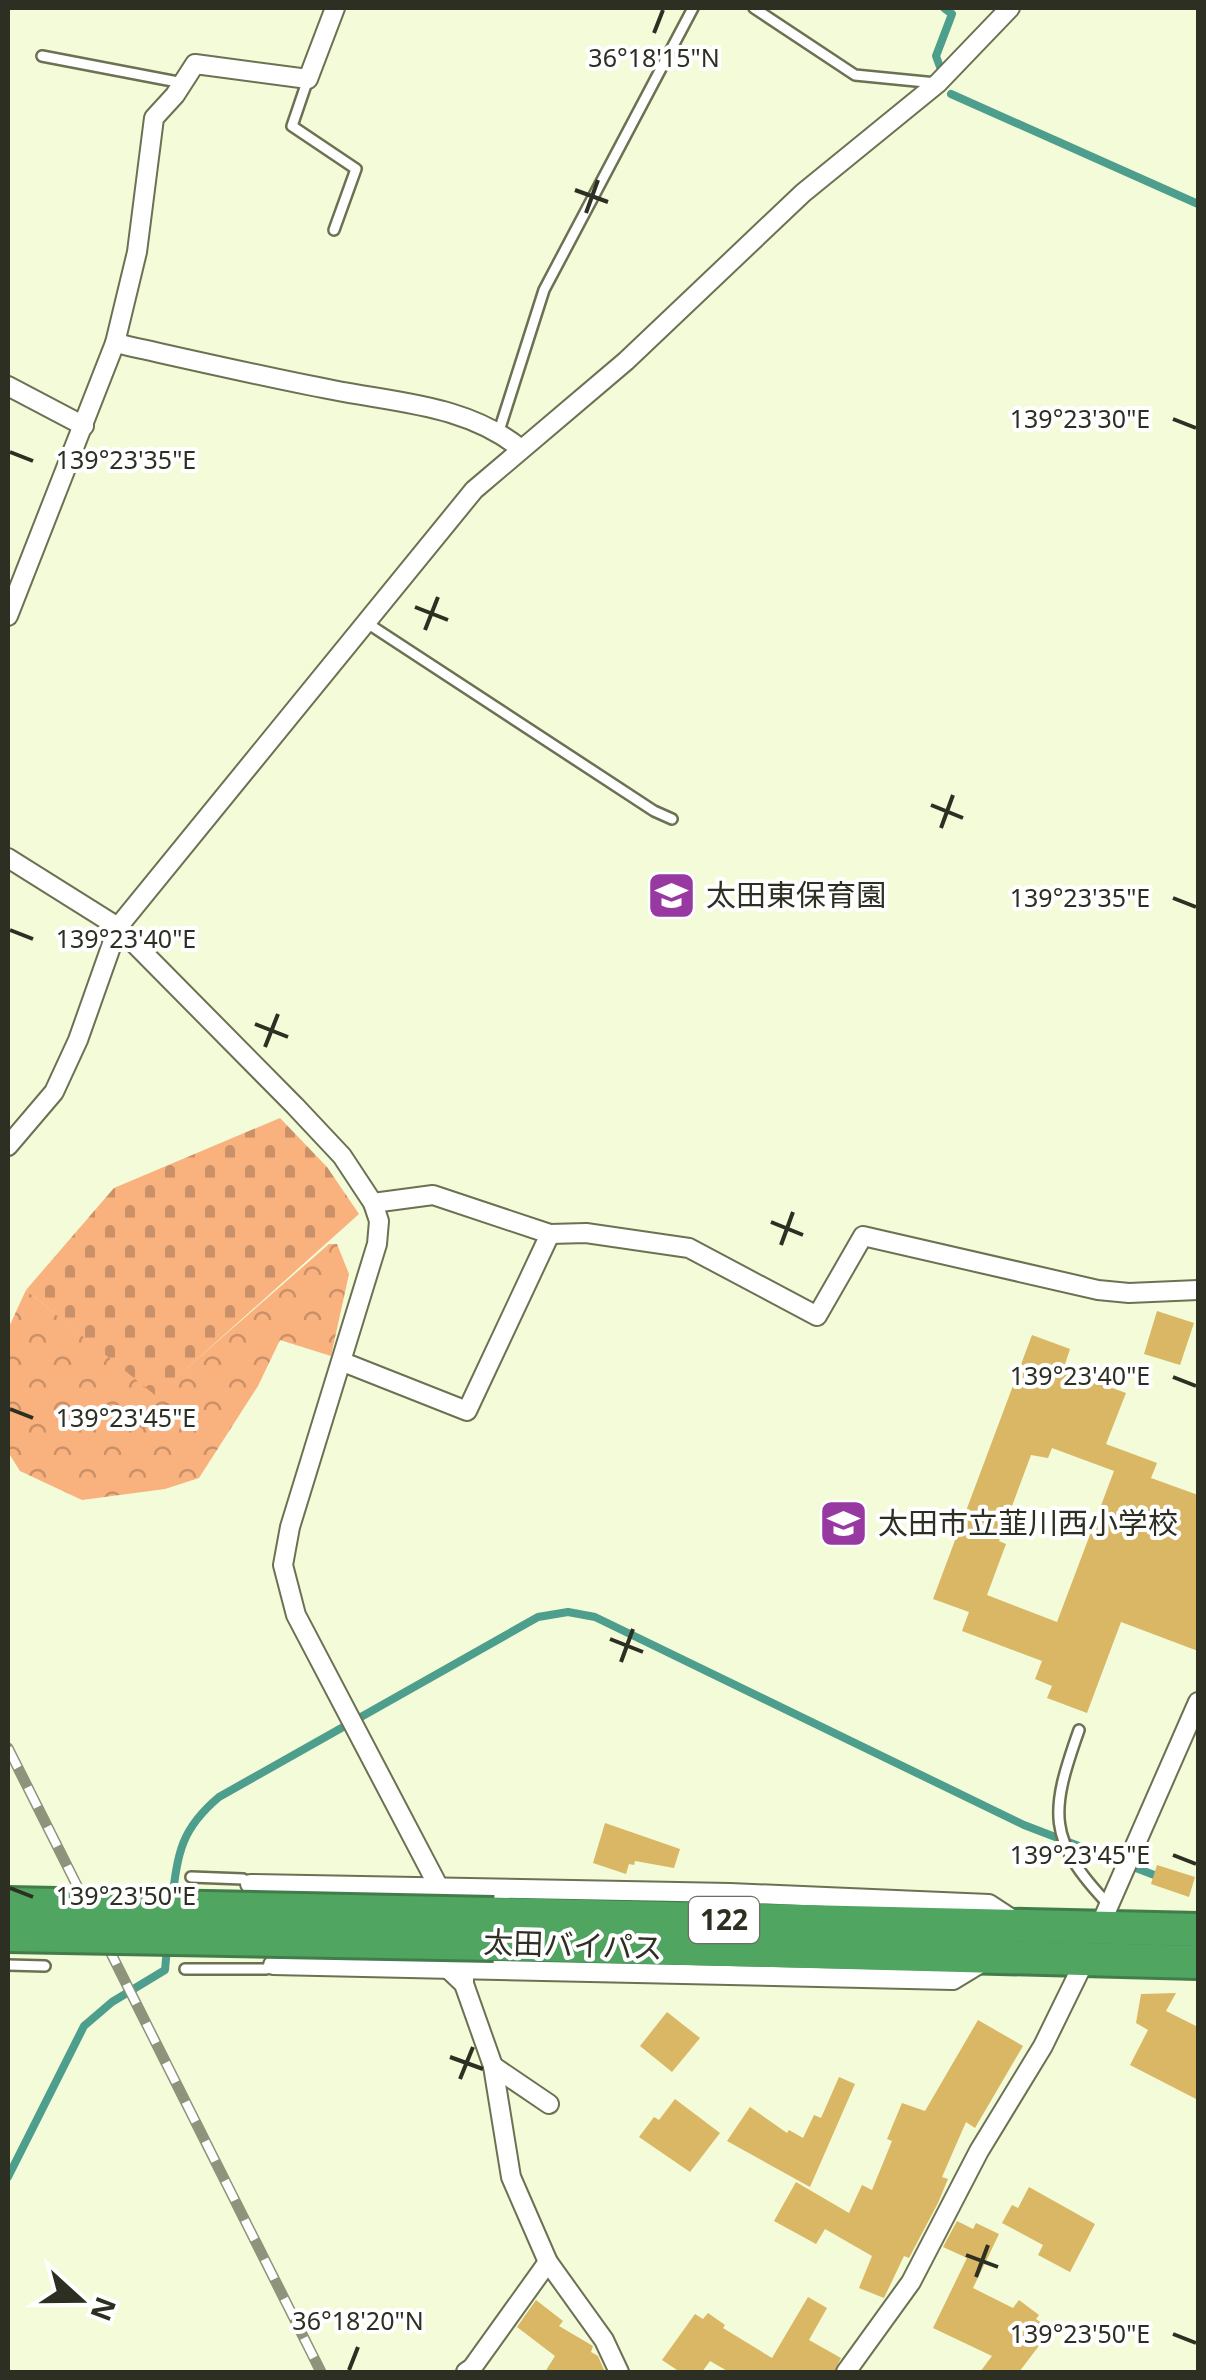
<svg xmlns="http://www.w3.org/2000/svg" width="1206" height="2380" font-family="'Noto Sans','Noto Sans JP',sans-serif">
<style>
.forest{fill:url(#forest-crowns)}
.cemetery{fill:url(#cemetery-stones)}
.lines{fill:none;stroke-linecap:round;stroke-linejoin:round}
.stream{stroke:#4d9e8c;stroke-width:8}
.building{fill:#dab764;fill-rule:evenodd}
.lane-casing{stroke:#6b7152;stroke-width:14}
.street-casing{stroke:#6b7152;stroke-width:22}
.highway-casing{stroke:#437c4b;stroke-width:38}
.lane{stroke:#fff;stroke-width:9}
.street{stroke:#fff;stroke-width:18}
.highway{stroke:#50a561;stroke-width:32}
.rail-casing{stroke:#8e937b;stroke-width:11}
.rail{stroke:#fff;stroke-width:8;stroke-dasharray:22;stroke-linecap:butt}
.highway-bridge-casing{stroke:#437c4b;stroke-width:38;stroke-linecap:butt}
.highway-bridge{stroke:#50a561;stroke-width:32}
.ticks{fill:none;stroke:#2c2f22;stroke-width:4}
.labels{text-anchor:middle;stroke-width:8;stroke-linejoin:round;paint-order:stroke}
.shield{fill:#fff;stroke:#6b6d64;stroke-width:2.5}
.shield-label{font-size:28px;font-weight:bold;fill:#2c2f22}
.poi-label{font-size:30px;fill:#2c2f22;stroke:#fff;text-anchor:start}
.street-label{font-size:30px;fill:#2c2f22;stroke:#fff}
.ticks-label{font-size:25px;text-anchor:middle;fill:#2c2f22;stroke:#fff;stroke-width:8;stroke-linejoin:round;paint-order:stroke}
</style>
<defs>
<pattern id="forest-crowns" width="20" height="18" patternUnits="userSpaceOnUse" patternTransform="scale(2.5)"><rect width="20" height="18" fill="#f9b17e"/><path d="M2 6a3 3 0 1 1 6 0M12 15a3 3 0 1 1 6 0" fill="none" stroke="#ca9067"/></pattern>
<pattern id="cemetery-stones" width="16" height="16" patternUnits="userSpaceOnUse" patternTransform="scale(2.5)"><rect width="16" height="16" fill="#f9b17e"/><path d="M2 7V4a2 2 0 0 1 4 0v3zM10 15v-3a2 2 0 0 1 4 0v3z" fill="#ca9067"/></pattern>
</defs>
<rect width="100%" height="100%" fill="#f3fbd8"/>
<polygon class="forest" points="329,1244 337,1244 349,1274 331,1356 280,1340 258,1386 199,1478 165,1489 82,1500 20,1471 8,1452 8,1329 26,1290 156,1395"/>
<polygon class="cemetery" points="280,1118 327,1167 359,1214 156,1396 26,1290 114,1188"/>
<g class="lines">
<g class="stream">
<polyline points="940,67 936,56 952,14 944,8"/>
<polyline points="951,94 1198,204"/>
<path d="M172,1900C178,1852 181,1829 219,1797L538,1617L568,1612L595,1617L1024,1825L1162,1878"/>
<polyline points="8,2177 84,2026 112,2002 165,1970 167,1948"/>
</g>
</g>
<g class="building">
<polygon points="1157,1311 1194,1323 1180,1365 1144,1354"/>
<path d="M1032,1335L1070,1349L1063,1370L1126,1393L1106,1444L1157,1463L1151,1478L1198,1495V1651L1121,1622L1087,1713L1047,1698L1052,1686L1035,1679L1042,1661L962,1631L969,1612L933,1599ZM1052,1448L1114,1471L1057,1622L987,1595L1006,1544L999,1541L1031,1455L1048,1458Z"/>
<polygon points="605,1823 680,1849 674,1868 635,1861 634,1865 629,1864 626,1874 593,1863"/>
<polygon points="1157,1865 1195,1877 1189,1897 1151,1884"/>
<polygon points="1176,1993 1166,2011 1198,2027 1198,2100 1130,2065 1148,2030 1136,2023 1141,1994"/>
<polygon points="667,2012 700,2038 672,2072 640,2046"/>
<polygon points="978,2020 1023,2046 975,2128 966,2122 942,2177 948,2179 938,2203 909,2258 904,2256 884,2298 859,2288 872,2256 825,2229 816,2244 774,2221 796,2182 849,2213 862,2185 872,2190 892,2141 887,2139 902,2103 925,2111"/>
<polygon points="839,2077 855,2084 810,2187 727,2141 750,2107 787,2133 789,2130 803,2138 814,2115 821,2118"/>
<polygon points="675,2099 720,2133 690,2172 639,2137 654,2117 659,2120"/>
<polygon points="1029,2187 1095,2224 1070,2272 1038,2255 1043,2245 1002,2223 1012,2205 1018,2208"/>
<polygon points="957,2221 973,2229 976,2223 999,2234 973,2288 1013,2308 1019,2300 1039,2315 1036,2319 1051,2330 1019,2372 980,2372 992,2356 933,2328 967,2258 943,2247"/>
<polygon points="808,2297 827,2308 809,2340 841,2358 834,2372 729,2372 710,2361 702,2372 680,2372 662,2360 695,2314 703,2319 708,2313 725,2325 723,2328 772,2358"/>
<polygon points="536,2300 563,2321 559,2326 593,2346 591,2352 598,2356 605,2372 545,2372 555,2356 517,2327"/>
</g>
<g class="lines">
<defs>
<g id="lane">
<polyline points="754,8 855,75 936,83"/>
<polyline points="42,56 183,83"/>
<polyline points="308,79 292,126 356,169 334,230"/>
<polyline points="499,431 544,290 693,8"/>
<polyline points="367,623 654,811 672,819"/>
<path d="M1079,1730C1050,1812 1046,1839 1109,1905"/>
<polyline points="191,1877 243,1879 250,1884"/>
<polyline points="8,1965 45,1966"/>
<polyline points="185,1969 266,1969 273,1965"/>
</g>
<g id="street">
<path d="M115,343C187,359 260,376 333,390C398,403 467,405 521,449"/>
<polyline points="8,386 84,426"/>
<polyline points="8,616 115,343 137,252 154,118 175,95 195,64 308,79 335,8"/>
<polyline points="8,858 118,927 295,1106 342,1156 373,1203 379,1221 377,1244 290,1527 283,1565 296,1615 445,1899 446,1967 464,1984"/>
<polyline points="8,1146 54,1092 78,1040 118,927 474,490 626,361 803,193 938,83 1010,8"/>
<polyline points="373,1203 433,1195 550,1234 586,1233 689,1248 817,1316 863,1236 1098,1290 1129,1293 1198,1290"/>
<polyline points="343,1362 467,1411 550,1234"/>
<polyline points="250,1884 730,1893 989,1904 1018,1923"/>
<polyline points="1098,1930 1198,1702"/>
<polyline points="273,1965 953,1980 986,1960"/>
<polyline points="464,1974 464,1984 493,2066 511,2177 548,2262 604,2340 619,2372"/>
<polyline points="493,2066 549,2104"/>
<polyline points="466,2372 472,2368 548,2262"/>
<polyline points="846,2372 911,2282 979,2151 1043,2046 1088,1954"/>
</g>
<g id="highway">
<polyline points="494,1914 1198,1930"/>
<polyline points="494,1944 1198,1962"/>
</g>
</defs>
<use href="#lane" class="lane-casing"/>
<use href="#street" class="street-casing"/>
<use href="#highway" class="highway-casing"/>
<use href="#lane" class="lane"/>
<use href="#street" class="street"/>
<use href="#highway" class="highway"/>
<defs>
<polyline id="rail" points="8,1748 321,2372"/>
</defs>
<use href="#rail" class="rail-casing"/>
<use href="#rail" class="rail"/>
<defs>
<g id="highway-bridge">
<polyline points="8,1904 494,1914"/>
<polyline points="8,1935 494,1944"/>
</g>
</defs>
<use href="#highway-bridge" class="highway-bridge-casing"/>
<use href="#highway-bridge" class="highway-bridge"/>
</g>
<path class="ticks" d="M654,33L663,10M575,190L608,202M586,213L598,180M1173,419L1196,428M10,452L33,461M415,607L448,620M425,630L438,597M931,805L963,818M941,828L953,795M1173,898L1196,907M10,930L33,939M255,1024L288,1037M265,1047L278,1014M771,1222L803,1235M781,1245L793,1212M1173,1377L1196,1386M10,1409L33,1418M610,1639L643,1652M621,1662L633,1629M1173,1855L1196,1864M10,1888L33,1897M450,2057L483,2069M460,2079L473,2047M966,2255L998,2267M976,2277L988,2245M1173,2334L1196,2343M349,2370L358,2347"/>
<defs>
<symbol id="school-square" viewBox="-11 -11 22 22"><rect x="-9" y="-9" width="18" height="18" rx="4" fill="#9839a1" stroke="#fff"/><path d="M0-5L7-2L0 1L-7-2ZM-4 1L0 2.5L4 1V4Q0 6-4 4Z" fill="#fff"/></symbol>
</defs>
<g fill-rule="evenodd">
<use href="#school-square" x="644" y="868" width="55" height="55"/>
<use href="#school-square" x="816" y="1496" width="55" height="55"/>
</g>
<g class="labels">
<rect class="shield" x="689" y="1897" width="70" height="46" rx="8"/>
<g class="shield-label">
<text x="724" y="1930">122</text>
</g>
<g class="poi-label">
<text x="706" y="906">太田東保育園</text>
<text x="878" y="1534">太田市立韮川西小学校</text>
</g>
<g class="street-label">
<text transform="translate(573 1946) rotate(2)" y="10">太田バイパス</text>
</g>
</g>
<g class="ticks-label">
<text x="654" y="67">36°18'15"N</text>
<text x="1080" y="428">139°23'30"E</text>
<text x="126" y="469">139°23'35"E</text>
<text x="1080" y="907">139°23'35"E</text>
<text x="126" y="948">139°23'40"E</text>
<text x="1080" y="1385">139°23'40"E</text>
<text x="126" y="1427">139°23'45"E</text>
<text x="1080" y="1864">139°23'45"E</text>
<text x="126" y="1905">139°23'50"E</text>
<text x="358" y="2330">36°18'20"N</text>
<text x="1080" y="2343">139°23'50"E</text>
</g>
<rect width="1206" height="2380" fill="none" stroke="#2c2f22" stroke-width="20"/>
<g transform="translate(80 2300) rotate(111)" stroke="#ffffff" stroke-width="8" paint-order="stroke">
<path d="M0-8L18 38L0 25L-18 38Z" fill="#2c2f22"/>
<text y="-15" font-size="28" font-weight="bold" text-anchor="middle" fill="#2c2f22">N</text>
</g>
</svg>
